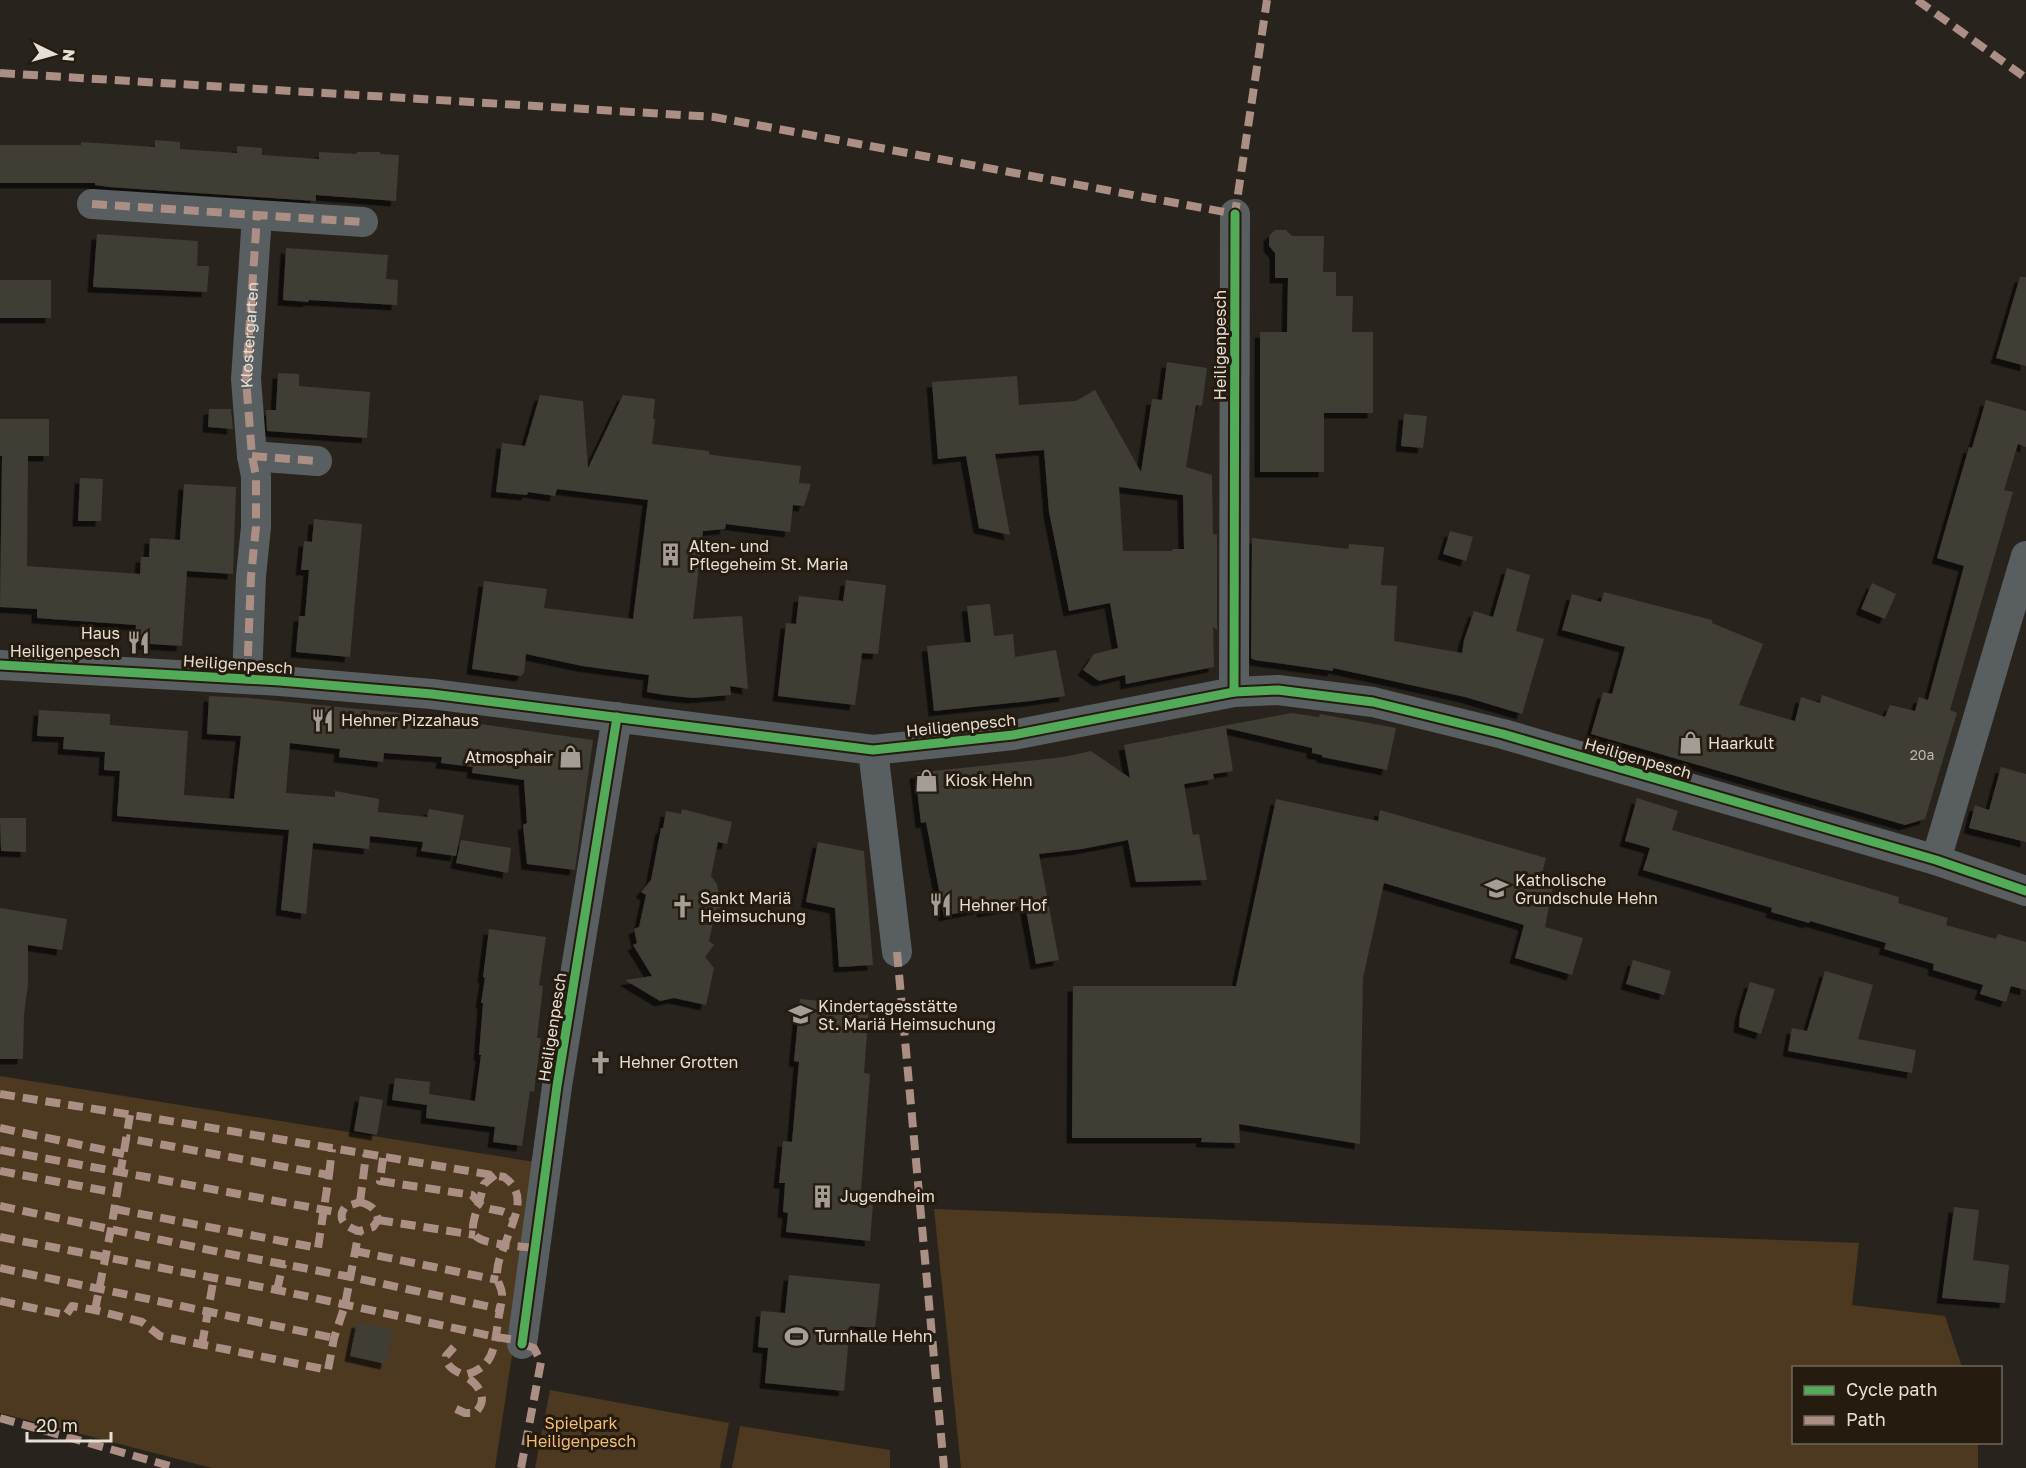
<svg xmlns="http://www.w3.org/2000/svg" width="2026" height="1468" font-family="'Golos Text',sans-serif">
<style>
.green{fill:#4c3920}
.building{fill:#413c36;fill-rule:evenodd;filter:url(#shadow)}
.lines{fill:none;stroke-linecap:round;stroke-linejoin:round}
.minor{stroke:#595e60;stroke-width:30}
.quiet{stroke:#ac8f84;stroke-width:8;stroke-dasharray:15 8;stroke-linecap:butt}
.cycleway-casing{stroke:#251b0e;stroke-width:13}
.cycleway{stroke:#51ab58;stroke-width:9}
.labels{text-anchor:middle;stroke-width:6;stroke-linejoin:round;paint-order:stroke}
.number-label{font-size:14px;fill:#bdb6ae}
.street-label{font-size:16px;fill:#e6dfd6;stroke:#251b0e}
.poi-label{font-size:16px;fill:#e6dfd6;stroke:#251b0e;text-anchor:start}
.park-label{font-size:16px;fill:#f7be73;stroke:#251b0e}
</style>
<defs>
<filter id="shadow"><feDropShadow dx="-5.5" dy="5.5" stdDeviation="0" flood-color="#0009"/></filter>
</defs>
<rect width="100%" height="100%" fill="#29231d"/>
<g class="green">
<polygon points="0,1076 541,1163 495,1468 212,1468 0,1413"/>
<polygon points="934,1209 1859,1243 1852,1305 1945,1316 1962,1367 1794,1368 1794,1442 1978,1443 1978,1468 961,1468"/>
<polygon points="550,1390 729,1423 720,1468 535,1468"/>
<polygon points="740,1426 890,1450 890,1468 732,1468"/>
</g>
<g class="building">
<polygon points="155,140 180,142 180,149 237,153 237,146 262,148 262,155 319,159 319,152 357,154 357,152 380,152 380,154 399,155 396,201 316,195 316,201 109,187 95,185 95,183 0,183 0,145 81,145 81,142 155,147"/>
<polygon points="1275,230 1286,230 1292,236 1324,236 1323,272 1336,272 1336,296 1353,296 1352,332 1373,332 1373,413 1324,413 1324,472 1260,472 1260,332 1287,332 1288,278 1275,278 1275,253 1269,246 1269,236"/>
<polygon points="97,234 198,241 197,266 209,266 207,292 93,287"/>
<polygon points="286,248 388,255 386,279 398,280 397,305 309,300 308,302 283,300"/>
<polygon points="2020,277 2026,277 2026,366 1996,358"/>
<rect x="0" y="280" width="51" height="38"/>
<path d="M1167,362L1207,368L1202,406L1196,405L1186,467L1212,475L1213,534L1217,535V630L1213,627L1214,667L1126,684L1125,675L1099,681L1083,670L1094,654L1118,648L1110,603L1069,611L1049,512L1044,450L995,454L1010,535L979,528L966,456L938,459L932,382L1017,376L1019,405L1076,401L1095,390L1141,472L1152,399L1162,400ZM1119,487L1183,495L1184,549H1173L1172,551H1123Z"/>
<polygon points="278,373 299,374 299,386 370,392 367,438 267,431 266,410 276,410"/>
<polygon points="540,395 583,401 588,468 623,395 655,399 653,419 655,419 652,444 709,451 709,454 712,455 801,466 799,483 811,484 804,506 793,505 790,532 726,524 725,529 703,531 693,619 742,616 748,689 730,686 731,695 693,698 665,695 647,692 649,675 582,666 526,654 524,673 521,676 472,669 484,581 547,589 544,608 633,619 648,500 557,489 555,496 528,492 527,495 496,492 502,443 525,446"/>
<polygon points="1986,400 2026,411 2026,447 2018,444 2004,490 2013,492 1950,710 1957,713 1925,819 1905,825 1591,734 1603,692 1612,694 1625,647 1562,630 1572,594 1601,602 1604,592 1712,620 1712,623 1763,644 1739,705 1795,721 1801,697 1820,703 1822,695 1885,717 1890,705 1915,711 1919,697 1928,700 1964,566 1937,558 1969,447 1972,448"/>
<polygon points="209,409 231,409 233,429 208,427"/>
<polygon points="1404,414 1427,416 1423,448 1401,446"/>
<polygon points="0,419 49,419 49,456 28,456 27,566 140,574 141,557 149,557 150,538 180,540 184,484 236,487 233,574 187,571 182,646 135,643 136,625 37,618 37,609 0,607 2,456 0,456"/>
<polygon points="80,478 103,479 101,521 78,521"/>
<polygon points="314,519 362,524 350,657 296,652 299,616 305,616 309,570 301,570 304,541 312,542"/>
<polygon points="1450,531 1473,537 1466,561 1443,554"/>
<polygon points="1252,538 1348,549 1349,544 1384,547 1381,585 1397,586 1394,641 1462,653 1464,640 1474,611 1493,617 1507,568 1530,575 1516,631 1544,639 1522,714 1465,697 1370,676 1333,668 1333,671 1255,660 1251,658"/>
<polygon points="846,580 886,585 878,654 862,653 855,705 778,696 786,623 796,624 799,596 843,601"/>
<polygon points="1872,583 1896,594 1885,619 1861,609"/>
<polygon points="990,604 994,636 1013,634 1015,657 1056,650 1065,696 1031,701 934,711 927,646 971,642 967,606"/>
<polygon points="209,696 249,698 410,714 593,740 575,870 527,864 523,825 527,823 524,780 472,773 473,767 441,763 442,757 384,753 383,762 339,757 340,749 290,743 286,793 335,797 335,791 379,799 378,812 427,817 429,809 464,815 456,856 421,851 423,842 370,836 369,849 313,843 306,914 281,910 289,830 117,816 120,771 104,770 105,752 63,749 64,737 37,736 39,710 110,714 110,725 188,731 184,795 234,799 241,736 207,734"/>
<polygon points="1291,713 1319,717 1320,714 1396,728 1387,770 1322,757 1322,755 1312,753 1312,748 1226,728 1233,771 1213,774 1214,779 1184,784 1193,835 1199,834 1207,880 1136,882 1128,840 1082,849 1039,854 1059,960 1036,964 1025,905 982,912 982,908 944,916 926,822 921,823 915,773 1064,757 1091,751 1130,778 1124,745"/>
<polygon points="2001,767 2026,774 2026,842 1969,828 1975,805 1989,810"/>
<polygon points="1637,798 1678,811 1672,830 1899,897 1898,903 1948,918 1946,925 1996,939 1998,934 2026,942 2026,990 2011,986 2006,1002 1980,994 1983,985 1933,970 1934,964 1884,949 1886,943 1810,921 1809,923 1771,912 1772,908 1643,870 1650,848 1625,841"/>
<polygon points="1276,799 1378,821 1380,810 1546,858 1541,877 1554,880 1545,927 1583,938 1572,975 1515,958 1524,925 1384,883 1363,978 1360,1144 1239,1124 1240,1143 1201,1142 1202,1138 1072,1138 1073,986 1236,986"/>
<polygon points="682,809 732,822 727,844 718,842 711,876 717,884 721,908 716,909 709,941 714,945 705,957 714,968 706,1005 674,998 660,1001 625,980 652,976 633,945 637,943 634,929 639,927 646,895 641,892 651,880 661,828 663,828 666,811 681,814"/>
<polygon points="0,818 26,818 26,852 1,851"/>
<polygon points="461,840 511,848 508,873 456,863"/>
<polygon points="818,842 864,851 873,965 839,967 835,908 806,902"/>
<polygon points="0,908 67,919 62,950 28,945 28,985 24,1014 23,1059 0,1059"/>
<polygon points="489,929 546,937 539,985 543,986 537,1038 541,1038 534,1092 530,1091 522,1146 493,1142 495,1127 426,1118 427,1105 392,1100 395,1078 430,1082 429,1094 475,1101 481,1055 479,1055 483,1003 481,1003 485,978 483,977"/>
<polygon points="1633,960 1671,971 1664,995 1626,984"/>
<polygon points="1825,971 1873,985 1858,1039 1916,1050 1912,1073 1788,1051 1792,1028 1807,1031"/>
<polygon points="1750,982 1775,989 1761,1034 1739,1027 1740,1015"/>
<polygon points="800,999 869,1006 864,1073 870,1074 860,1203 873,1204 870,1241 786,1232 788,1213 783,1212 785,1183 779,1183 783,1141 792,1142 799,1062 794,1061"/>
<polygon points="360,1096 383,1100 377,1135 354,1131"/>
<polygon points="1954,1207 1979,1210 1973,1260 2009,1265 2005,1303 1942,1298"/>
<polygon points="789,1275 880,1284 875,1328 850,1326 844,1391 765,1383 768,1348 758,1347 761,1311 785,1313"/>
<polygon points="357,1322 393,1330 386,1364 350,1356"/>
</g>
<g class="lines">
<g class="minor">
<polyline points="92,204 363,222"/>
<polyline points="252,456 317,461"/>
<polyline points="0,665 280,681 432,694 873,750 1013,735 1234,692 1278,690 1373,702 1503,734 1936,860 2026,891"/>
<path id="s1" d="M247,679L251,576L256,527V476L252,456L246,379L257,216"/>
<polyline points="1234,692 1235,214"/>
<polyline points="873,750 897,952"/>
<polyline points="1936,860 2026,556"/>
<polyline points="522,1344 557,1086 617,717"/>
</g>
<g class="quiet">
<polyline points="1917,0 2026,78"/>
<polyline points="0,73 714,117 1235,214 1267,0"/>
<polyline points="92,204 363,222"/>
<polyline points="252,456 317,461"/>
<polyline points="247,679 251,576 256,527 256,476 252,456 246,379 257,216"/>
<polyline points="897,952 944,1468"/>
<path d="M0,1094L189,1124L504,1177C530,1195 512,1221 505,1245L535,1248"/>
<polyline points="0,1128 124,1154"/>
<polyline points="0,1150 341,1213"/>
<path d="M383,1158L380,1181L472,1195L479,1203C468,1237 469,1239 505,1245C500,1256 495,1269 498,1281C499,1285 502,1289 502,1294C502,1303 499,1313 498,1322C494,1348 494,1368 464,1375C455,1371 446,1367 446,1356L454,1347"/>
<polyline points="0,1171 117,1193"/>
<polyline points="329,1175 332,1149"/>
<path d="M495,1175L484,1184L479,1203C490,1214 501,1206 513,1218"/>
<path d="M360,1202C370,1205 376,1208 378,1220L373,1227L359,1231C346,1227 336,1220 345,1207Z"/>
<polyline points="360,1202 366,1155"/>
<polyline points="0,1206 219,1252 351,1277 500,1309"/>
<polyline points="115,1209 318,1248 329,1175 126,1138"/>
<polyline points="378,1220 475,1235"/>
<polyline points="0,1237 277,1290 496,1337 522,1341"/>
<polyline points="355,1251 498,1280"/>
<polyline points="0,1268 334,1338"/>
<polyline points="277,1290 283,1264"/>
<polyline points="0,1301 66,1315 72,1306 95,1310 142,1322 160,1336 328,1370 334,1338 345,1305 359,1231"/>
<polyline points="95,1310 111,1229 130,1115"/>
<polyline points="202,1345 214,1277"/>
<path d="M456,1409L465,1413H475C490,1398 478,1384 464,1375"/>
<polyline points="0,1418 177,1468"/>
<polyline points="521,1468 541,1362 534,1348 522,1344"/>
</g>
<defs>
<g id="cycleway">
<polyline points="0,665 280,681 432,694 873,750 1013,735 1234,692 1278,690 1373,702 1503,734 1936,860 2026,891"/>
<polyline points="1234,692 1235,214"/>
<polyline points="522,1344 557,1086 617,717"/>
</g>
</defs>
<use href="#cycleway" class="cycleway-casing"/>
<use href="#cycleway" class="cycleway"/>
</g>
<defs>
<symbol id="building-bare" viewBox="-9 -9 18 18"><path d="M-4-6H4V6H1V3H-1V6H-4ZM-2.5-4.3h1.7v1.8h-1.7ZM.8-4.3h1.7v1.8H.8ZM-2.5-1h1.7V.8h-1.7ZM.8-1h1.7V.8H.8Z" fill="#a49d95" stroke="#251b0e" stroke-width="2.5" paint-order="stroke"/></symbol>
<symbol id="restaurant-bare" viewBox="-9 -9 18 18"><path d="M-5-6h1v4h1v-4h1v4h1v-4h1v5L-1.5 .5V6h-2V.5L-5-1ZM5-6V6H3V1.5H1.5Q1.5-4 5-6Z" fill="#a49d95" stroke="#251b0e" stroke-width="2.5" paint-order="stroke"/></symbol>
<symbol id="shop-bare" viewBox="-9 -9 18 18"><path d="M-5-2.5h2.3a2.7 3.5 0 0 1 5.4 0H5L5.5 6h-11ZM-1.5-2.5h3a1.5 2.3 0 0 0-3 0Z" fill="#a49d95" stroke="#251b0e" stroke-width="2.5" paint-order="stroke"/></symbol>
<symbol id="school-bare" viewBox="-9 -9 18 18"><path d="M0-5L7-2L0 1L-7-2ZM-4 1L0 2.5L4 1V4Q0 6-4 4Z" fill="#a49d95" stroke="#251b0e" stroke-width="2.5" paint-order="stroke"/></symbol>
<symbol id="church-bare" viewBox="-9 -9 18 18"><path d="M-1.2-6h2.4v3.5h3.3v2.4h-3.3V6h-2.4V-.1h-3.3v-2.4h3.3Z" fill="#a49d95" stroke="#251b0e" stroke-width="2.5" paint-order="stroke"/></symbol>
<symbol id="stadium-bare" viewBox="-9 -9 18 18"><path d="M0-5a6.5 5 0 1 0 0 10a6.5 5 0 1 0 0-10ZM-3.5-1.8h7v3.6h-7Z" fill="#a49d95" stroke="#251b0e" stroke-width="2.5" paint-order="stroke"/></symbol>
</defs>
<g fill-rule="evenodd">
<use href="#building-bare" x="654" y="538" width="33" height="33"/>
<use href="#restaurant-bare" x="122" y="626" width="33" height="33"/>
<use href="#restaurant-bare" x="306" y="704" width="33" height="33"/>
<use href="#shop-bare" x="1674" y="726" width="33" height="33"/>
<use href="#shop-bare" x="554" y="740" width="33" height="33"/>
<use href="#shop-bare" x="910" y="764" width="33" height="33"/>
<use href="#school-bare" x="1480" y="872" width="33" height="33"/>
<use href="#restaurant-bare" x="924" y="888" width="33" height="33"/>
<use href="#church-bare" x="666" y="890" width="33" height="33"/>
<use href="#school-bare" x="784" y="998" width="33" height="33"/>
<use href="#church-bare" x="584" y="1046" width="33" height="33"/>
<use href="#building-bare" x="806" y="1180" width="33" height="33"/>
<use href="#stadium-bare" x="780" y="1320" width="33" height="33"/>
</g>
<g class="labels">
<g class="number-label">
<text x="1922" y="760">20a</text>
</g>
<g class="street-label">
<text dy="6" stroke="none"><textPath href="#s1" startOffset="345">Klostergarten</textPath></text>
<text transform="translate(1220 345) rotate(-90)" y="6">Heiligenpesch</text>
<text transform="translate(238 664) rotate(4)" y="6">Heiligenpesch</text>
<text transform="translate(961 725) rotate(-6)" y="6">Heiligenpesch</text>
<text transform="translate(1638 758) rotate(16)" y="6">Heiligenpesch</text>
<text transform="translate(552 1027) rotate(-81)" y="6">Heiligenpesch</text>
</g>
<g class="poi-label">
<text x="689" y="552">Alten- und<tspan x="689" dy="18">Pflegeheim St. Maria</tspan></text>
<text x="120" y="639" text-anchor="end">Haus<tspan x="120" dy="18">Heiligenpesch</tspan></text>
<text x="341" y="726">Hehner Pizzahaus</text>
<text x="1708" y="749">Haarkult</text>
<text x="553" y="763" text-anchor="end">Atmosphair</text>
<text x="945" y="786">Kiosk Hehn</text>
<text x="1515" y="886">Katholische<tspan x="1515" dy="18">Grundschule Hehn</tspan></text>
<text x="700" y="904">Sankt Mariä<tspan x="700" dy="18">Heimsuchung</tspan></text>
<text x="959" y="911">Hehner Hof</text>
<text x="818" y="1012">Kindertagesstätte<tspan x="818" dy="18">St. Mariä Heimsuchung</tspan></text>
<text x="619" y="1068">Hehner Grotten</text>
<text x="840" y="1202">Jugendheim</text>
<text x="815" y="1342">Turnhalle Hehn</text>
</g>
<g class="park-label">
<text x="581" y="1429">Spielpark<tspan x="581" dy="18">Heiligenpesch</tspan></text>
</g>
</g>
<rect x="1792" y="1366" width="210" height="78" fill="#251b0e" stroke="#72695e" stroke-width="1.5"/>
<rect x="1804" y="1386" width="30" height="9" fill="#51ab58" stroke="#72695e" stroke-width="1.5"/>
<text x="1846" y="1396" font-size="18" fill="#e6dfd6">Cycle path</text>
<rect x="1804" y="1416" width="30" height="9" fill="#ac8f84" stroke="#72695e" stroke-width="1.5"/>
<text x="1846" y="1426" font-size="18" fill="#e6dfd6">Path</text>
<g transform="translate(54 54) rotate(95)" stroke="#251b0e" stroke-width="4.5" paint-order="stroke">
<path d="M0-4.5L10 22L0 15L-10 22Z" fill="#e6dfd6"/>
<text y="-9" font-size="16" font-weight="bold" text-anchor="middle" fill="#e6dfd6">N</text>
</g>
<path d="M27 1432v9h84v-9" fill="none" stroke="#e6dfd6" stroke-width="3"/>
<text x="36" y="1432" font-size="18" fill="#e6dfd6" stroke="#251b0e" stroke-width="4.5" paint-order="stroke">20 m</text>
</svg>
